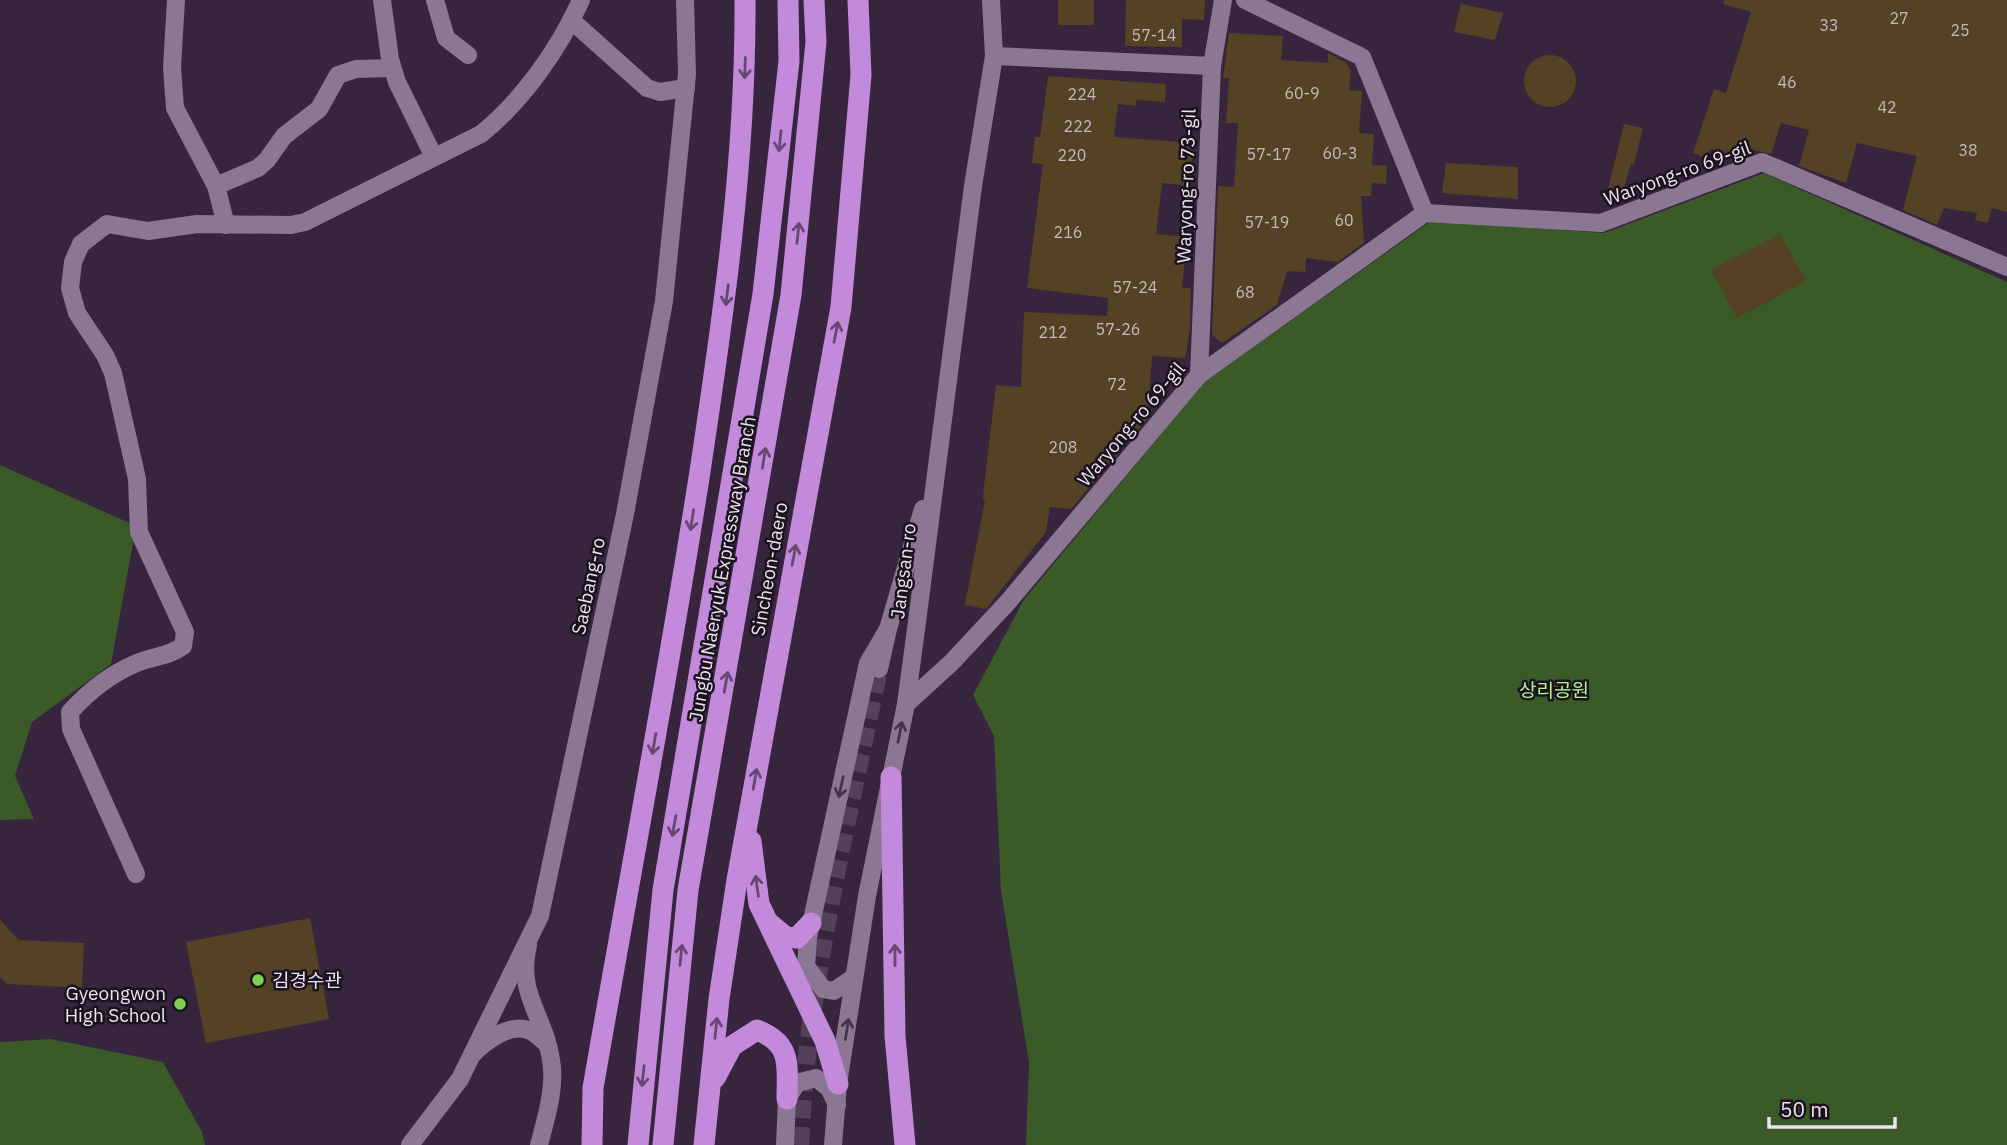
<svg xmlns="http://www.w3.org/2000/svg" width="2007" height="1145" font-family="'IBM Plex Sans','Noto Sans KR',sans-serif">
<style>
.green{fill:#3a5a28}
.building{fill:#554225}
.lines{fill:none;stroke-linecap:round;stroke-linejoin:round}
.secondary-tunnel{stroke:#524159;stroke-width:18;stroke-dasharray:18 9;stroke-linecap:butt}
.street{stroke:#8b7694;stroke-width:18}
.secondary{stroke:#8b7694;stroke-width:18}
.highway{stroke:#c389da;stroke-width:21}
.oneway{stroke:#664872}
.oneway2{stroke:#423547}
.poi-dot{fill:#7fd052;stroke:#1a121d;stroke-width:2.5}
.labels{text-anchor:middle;stroke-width:5;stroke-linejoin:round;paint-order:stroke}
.number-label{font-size:16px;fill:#c6b8be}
.street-label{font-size:19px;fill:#ece0f1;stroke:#1a121d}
.park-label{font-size:19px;fill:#b3f095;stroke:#1a121d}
.poi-label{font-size:19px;fill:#ece0f1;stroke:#1a121d;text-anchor:start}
</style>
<rect width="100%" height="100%" fill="#37253e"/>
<g class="green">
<polygon points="1764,173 2007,282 2007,1145 1026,1145 1029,1062 1001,891 994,736 973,695 1023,601 1203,383 1431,221 1604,233"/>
<polygon points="0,465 136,526 111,664 32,722 15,776 34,819 0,820"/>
<polygon points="51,1039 163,1062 202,1132 205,1145 0,1145 0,1042"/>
</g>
<g class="building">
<rect x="1058" y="0" width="36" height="25"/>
<polygon points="1126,0 1205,0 1204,20 1182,19 1182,47 1125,46"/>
<polygon points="1724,0 2007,0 2007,212 1992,208 1988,223 1975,220 1977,213 1944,208 1937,225 1903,210 1917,156 1857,143 1846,183 1799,166 1809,130 1781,123 1771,154 1740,147 1737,157 1710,149 1707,158 1693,153 1714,89 1726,93 1751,12 1723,4"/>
<polygon points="1461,4 1503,13 1495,40 1454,32"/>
<polygon points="1229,33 1283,36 1281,60 1328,63 1328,53 1345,62 1351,71 1349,90 1362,91 1359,133 1374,134 1372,165 1387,166 1386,184 1372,183 1371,196 1361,196 1364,243 1337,262 1306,258 1305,272 1287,271 1277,305 1222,343 1212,335 1218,186 1234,187 1238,123 1226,123 1229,78 1223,78"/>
<circle cx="1550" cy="81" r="26"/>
<polygon points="1048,76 1166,84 1165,102 1136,100 1136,106 1118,104 1114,137 1193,143 1191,186 1162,183 1156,234 1187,237 1182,288 1191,288 1190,329 1185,358 1152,356 1148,418 1071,509 1050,507 1046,532 986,609 965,605 985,500 983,499 984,486 996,385 1021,387 1024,312 1107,316 1108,298 1027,288 1043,164 1032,163 1035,137 1040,137"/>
<polygon points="1624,124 1643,128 1634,164 1631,164 1621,197 1607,193"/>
<polygon points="1446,163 1518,167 1518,199 1442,193"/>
<polygon points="1780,234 1806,281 1737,318 1711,270"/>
<polygon points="310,918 329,1019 206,1043 186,942"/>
<polygon points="0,920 19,940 84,943 82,988 7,984 0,977"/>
</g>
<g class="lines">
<path class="secondary-tunnel" d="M800,1145C807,984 847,826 879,669"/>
<g class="street">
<polyline points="176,0 172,67 175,108 216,186 226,225"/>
<polyline points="382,0 390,59 397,82 434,157"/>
<polyline points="435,0 446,38 468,55"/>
<polyline points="1245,0 1362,57 1425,213"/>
<polyline points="571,20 647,88 660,92 686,88"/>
<polyline points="994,56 1212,66"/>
<polyline points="216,186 258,168 267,160 284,136 319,109 338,75 356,69 392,68"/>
<polyline points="1199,375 1212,66 1223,0"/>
<path d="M136,874L71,729L70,712C89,691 110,674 137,663C153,656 168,657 183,646L185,632L139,532L137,479L113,373L105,355L77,313L70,288L73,262L81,244L107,224L148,231L197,224L291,225L305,222L481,134C523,100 559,49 581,0"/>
<path d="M528,945C516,994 545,1016 551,1060C556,1087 546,1118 539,1145"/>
<path d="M472,1055C484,1042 509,1023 528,1030C535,1032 542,1040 547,1044"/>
</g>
<g class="secondary">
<polyline points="879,669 888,629 923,509"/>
<polyline points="906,704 952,662 1007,603 1199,375 1425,213 1601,223 1762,162 2007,267"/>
<polyline points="854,977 834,991 823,989 806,966 808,938 868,663 888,629"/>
<polyline points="410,1145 460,1079 540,916 625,514 664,301 687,74 685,0"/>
<polyline points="785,1145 787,1099 797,1083 816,1078 829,1088 837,1105"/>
<polyline points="833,1145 838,1084 867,896 906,704 917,622 973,186 994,56 991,0"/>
</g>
<g class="highway">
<polyline points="891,777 895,1036 905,1145"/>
<polyline points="751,841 759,904 825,1041 838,1084"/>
<polyline points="769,923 786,937 797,938 811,923"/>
<path d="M715,1078L732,1046L757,1030C793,1044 787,1066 787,1099"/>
<path d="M592,1145L593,1088C628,885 667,682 699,478C723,319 746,161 745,0"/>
<polyline points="638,1145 663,890 763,294 789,61 788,0"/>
<polyline points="663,1145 688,890 791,295 816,42 814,0"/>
<polyline points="704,1145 719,999 737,880 841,307 861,75 858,0"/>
</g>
</g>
<defs><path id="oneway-shaft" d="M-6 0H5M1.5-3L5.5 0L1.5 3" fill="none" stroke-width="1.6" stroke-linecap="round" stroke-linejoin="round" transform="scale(1.75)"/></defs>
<g class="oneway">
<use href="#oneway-shaft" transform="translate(745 68) rotate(92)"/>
<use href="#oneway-shaft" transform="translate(780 141) rotate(96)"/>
<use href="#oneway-shaft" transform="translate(798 233) rotate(-84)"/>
<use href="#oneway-shaft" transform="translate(727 295) rotate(97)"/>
<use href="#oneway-shaft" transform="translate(836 332) rotate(-79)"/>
<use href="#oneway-shaft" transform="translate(764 458) rotate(-81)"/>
<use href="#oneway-shaft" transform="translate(692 520) rotate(99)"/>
<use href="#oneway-shaft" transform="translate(794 555) rotate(-79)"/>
<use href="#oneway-shaft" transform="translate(726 682) rotate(-80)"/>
<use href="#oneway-shaft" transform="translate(654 744) rotate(100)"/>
<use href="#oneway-shaft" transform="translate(755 779) rotate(-80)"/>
<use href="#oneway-shaft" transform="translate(674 826) rotate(100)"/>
<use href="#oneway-shaft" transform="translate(757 886) rotate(-98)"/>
<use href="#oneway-shaft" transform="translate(681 955) rotate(-84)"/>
<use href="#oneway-shaft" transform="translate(895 955) rotate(-90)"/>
<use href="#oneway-shaft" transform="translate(716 1028) rotate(-84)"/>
<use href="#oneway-shaft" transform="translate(643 1076) rotate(96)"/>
</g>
<g class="oneway2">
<use href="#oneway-shaft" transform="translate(900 732) rotate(-79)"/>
<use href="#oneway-shaft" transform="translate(841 787) rotate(102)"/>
<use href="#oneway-shaft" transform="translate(847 1029) rotate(-81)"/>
</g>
<g class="poi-dot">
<circle cx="258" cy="980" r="7"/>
<circle cx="180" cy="1004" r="7"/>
</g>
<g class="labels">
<g class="number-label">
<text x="1899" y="24">27</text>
<text x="1829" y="31">33</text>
<text x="1960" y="36">25</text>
<text x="1154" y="41">57-14</text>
<text x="1787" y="88">46</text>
<text x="1302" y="99">60-9</text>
<text x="1082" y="100">224</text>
<text x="1887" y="113">42</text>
<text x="1078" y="132">222</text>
<text x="1968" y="156">38</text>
<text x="1340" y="159">60-3</text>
<text x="1269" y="160">57-17</text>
<text x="1072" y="161">220</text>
<text x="1344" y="226">60</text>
<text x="1267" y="228">57-19</text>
<text x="1068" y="238">216</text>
<text x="1135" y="293">57-24</text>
<text x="1245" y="298">68</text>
<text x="1118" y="335">57-26</text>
<text x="1053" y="338">212</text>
<text x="1117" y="390">72</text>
<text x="1063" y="453">208</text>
</g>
<g class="street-label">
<text transform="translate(1677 173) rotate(-20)" y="7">Waryong-ro 69-gil</text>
<text transform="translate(1186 186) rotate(-88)" y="7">Waryong-ro 73-gil</text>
<text transform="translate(1131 424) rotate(-50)" y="7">Waryong-ro 69-gil</text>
<text transform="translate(722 569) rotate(-80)" y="7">Jungbu Naeryuk Expressway Branch</text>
<text transform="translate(769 569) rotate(-80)" y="7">Sincheon-daero</text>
<text transform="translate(903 571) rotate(-83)" y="7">Jangsan-ro</text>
<text transform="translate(588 586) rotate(-78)" y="7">Saebang-ro</text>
</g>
<g class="park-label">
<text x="1554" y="697">상리공원</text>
</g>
<g class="poi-label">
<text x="272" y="987">김경수관</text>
<text x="166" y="1000" text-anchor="end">Gyeongwon<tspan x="166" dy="22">High School</tspan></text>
</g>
</g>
<path d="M1769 1117v10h126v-10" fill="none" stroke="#ece0f1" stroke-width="3.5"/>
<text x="1780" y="1117" font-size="21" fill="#ece0f1" stroke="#1a121d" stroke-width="5" paint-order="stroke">50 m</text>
</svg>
